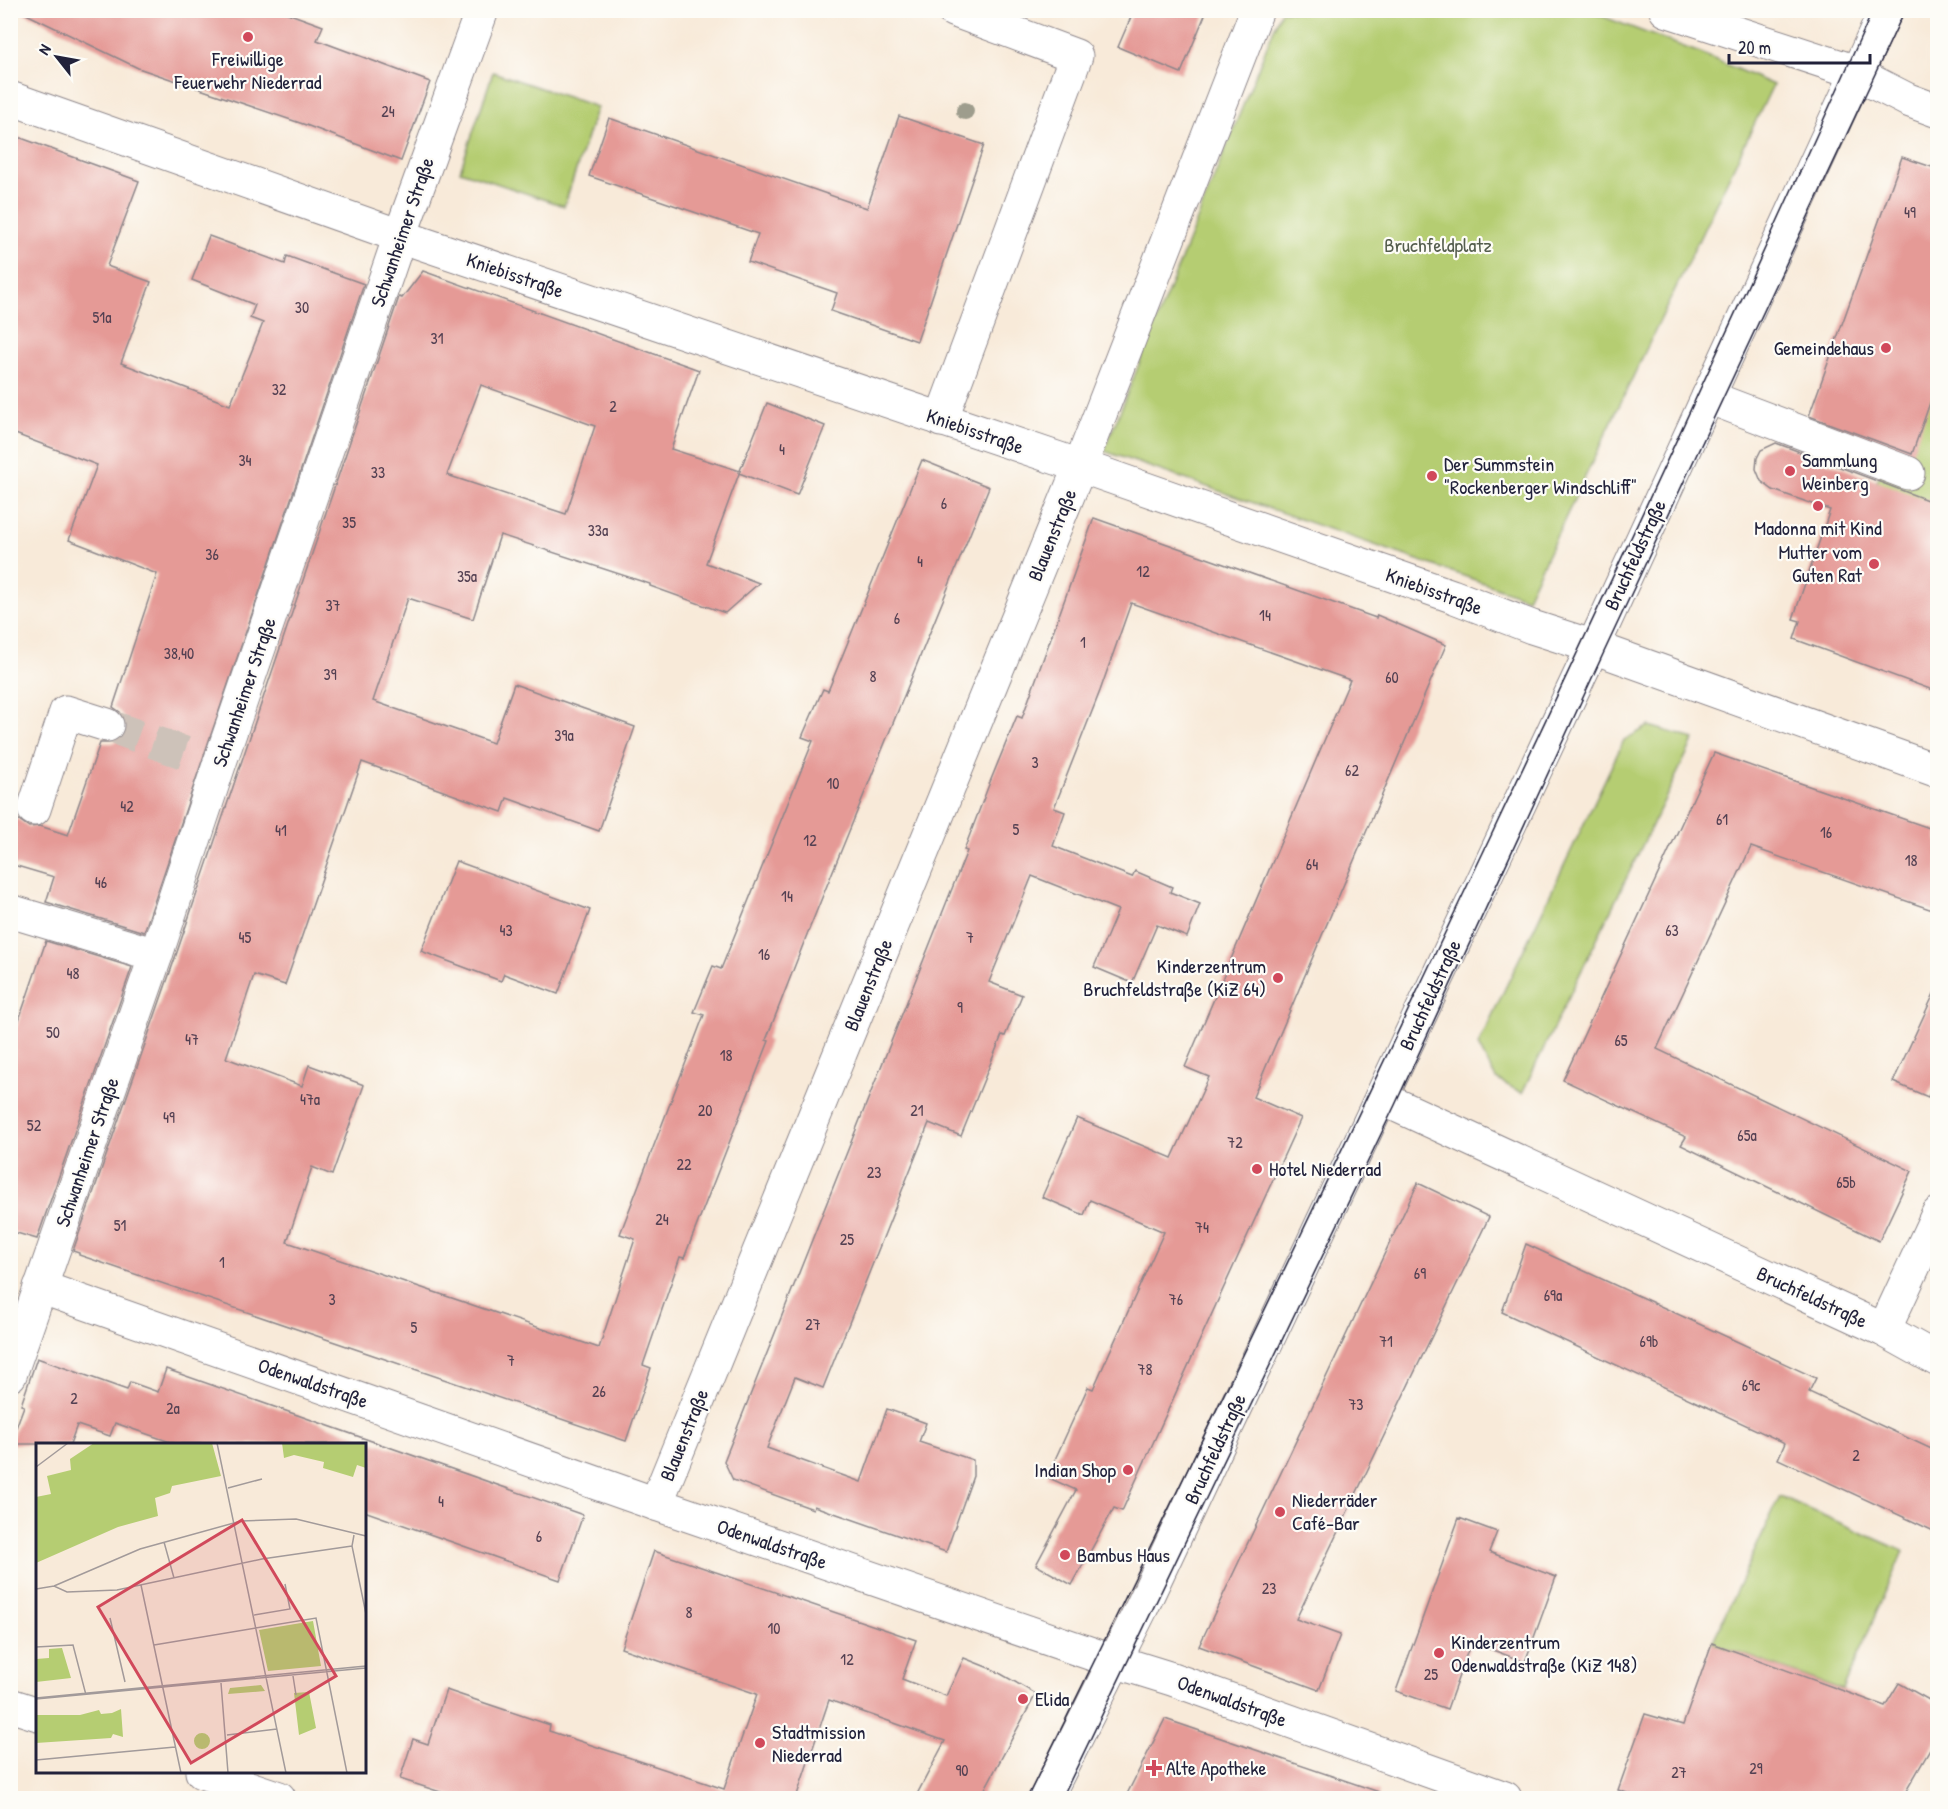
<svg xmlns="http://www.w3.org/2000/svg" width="1948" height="1809" font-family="'Patrick Hand',sans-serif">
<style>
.green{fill:#b5cd72;stroke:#6c7856;stroke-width:1.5}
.building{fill:#e59a96;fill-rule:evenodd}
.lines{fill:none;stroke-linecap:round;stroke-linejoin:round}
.minor-tunnel{stroke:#cdc2b9;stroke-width:33;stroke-dasharray:33 16;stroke-linecap:butt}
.minor-casing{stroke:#8d868a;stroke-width:35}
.minor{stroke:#fff;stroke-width:33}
.tram{stroke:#22223b;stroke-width:1.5}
.tree{fill:#9e9d8d}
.poi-dot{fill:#d1495b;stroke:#fdfcf7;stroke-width:2}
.labels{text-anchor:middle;stroke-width:4.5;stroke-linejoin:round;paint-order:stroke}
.number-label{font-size:16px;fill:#534052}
.poi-label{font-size:20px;fill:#22223b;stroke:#fdfcf7;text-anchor:start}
.street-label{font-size:20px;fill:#22223b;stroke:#fdfcf7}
.park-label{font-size:20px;fill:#555e4e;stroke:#fdfcf7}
.inset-road{fill:none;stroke:#a29a9a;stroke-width:1.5}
.view{fill:#d1495b;fill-opacity:0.15;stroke:#d1495b;stroke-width:3}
.inset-edge{fill:none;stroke:#22223b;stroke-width:3}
</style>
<rect width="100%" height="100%" fill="#fdfcf7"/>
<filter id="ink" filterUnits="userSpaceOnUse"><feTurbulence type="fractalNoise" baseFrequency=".0167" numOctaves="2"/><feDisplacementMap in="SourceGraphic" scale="12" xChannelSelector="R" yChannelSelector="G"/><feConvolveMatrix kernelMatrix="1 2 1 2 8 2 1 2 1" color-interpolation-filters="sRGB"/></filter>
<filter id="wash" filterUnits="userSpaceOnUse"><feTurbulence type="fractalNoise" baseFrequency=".008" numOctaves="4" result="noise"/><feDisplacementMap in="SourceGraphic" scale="24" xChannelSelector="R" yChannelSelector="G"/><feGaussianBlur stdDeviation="1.35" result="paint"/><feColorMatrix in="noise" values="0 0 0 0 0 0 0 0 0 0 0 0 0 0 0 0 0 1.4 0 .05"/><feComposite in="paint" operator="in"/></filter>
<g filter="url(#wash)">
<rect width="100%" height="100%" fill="#f8ead9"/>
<g class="green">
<polygon points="1281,11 1588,11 1700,53 1773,85 1527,598 1104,451"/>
<polygon points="493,72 597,107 564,206 460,171"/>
<polygon points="1937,380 1937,504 1876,483 1879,475 1897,454"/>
<polygon points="1649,726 1694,739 1522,1093 1496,1079 1478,1045 1624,740"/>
<polygon points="1780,1496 1903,1551 1843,1690 1712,1643"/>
</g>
<g id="blocks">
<g class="building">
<polygon points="18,10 279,10 323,26 317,40 430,82 401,161 306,125 138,68"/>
<polygon points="1134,10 1207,10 1181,73 1118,47"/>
<polygon points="899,116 984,145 917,341 831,311 837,293 748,262 758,234 589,176 609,118 867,208"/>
<polygon points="10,134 139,181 107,266 151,282 121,363 230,405 263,323 250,318 255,305 192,280 209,236 285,264 287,256 364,284 144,932 46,902 54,877 10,864 10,817 19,820 29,827 40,826 68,835 100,743 112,743 119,739 125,731 125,720 120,712 113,707 157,574 69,540 97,465 10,432"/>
<polygon points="1902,157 1938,169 1938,380 1912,454 1809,416"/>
<path d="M423,271L699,370L671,449L740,471L706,563L759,583L725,613L650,586V584L500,535L473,619L408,598L373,701L493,743L514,684L635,727L599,831L507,798L502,812L362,762L285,985L254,975L226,1058L302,1086L309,1065L364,1085L332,1175L312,1167L287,1242L599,1348L635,1239L620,1234L704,1015L694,1012L713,966L721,969L813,741L802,737L823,689L828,691L922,460L989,487L806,937L766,1040L769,1041L684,1258L680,1257L643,1365L651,1368L626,1441L79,1255V1253L73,1251L174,961L399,297L402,298ZM481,385L595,426L566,514L447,475Z"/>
<polygon points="767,403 825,426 797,495 739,473"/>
<polygon points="1776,443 1938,504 1938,692 1794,639 1800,621 1793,619 1830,510 1773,490 1761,481 1756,469 1757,458 1761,450"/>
<polygon points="1094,518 1376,618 1377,615 1446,645 1253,1097 1301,1118 1122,1511 1114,1508 1072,1585 1036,1565 1076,1490 1047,1477 1088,1387 1093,1389 1164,1232 1090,1200 1084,1215 1042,1197 1077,1118 1172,1158 1209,1077 1185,1067 1350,680 1131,603 1100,691 1054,808 1065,812 1053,846 1132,877 1135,871 1172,887 1170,892 1200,904 1187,937 1157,925 1132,983 1094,967 1118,910 1032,876 989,982 1022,995 1005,1036 1002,1035 961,1136 929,1123 823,1388 795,1377 767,1448 861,1482 887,1409 926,1423 919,1442 973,1460 973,1476 946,1552 814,1506 813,1509 733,1480 724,1461 967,851 964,850 990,782 1017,716 1022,718"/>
<polygon points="1714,753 1938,831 1938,912 1751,847 1657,1049 1912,1171 1879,1241 1681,1145 1686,1137 1563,1080"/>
<polygon points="456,861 590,910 558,994 504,974 501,981 421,951"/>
<polygon points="46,941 132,967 37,1239 10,1231 10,1046"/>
<polygon points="1938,985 1938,1075 1928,1097 1893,1082"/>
<polygon points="1418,1183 1489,1217 1296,1619 1340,1635 1319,1690 1199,1646"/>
<polygon points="1526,1244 1816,1378 1809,1392 1938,1452 1938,1533 1778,1459 1785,1443 1502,1312"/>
<polygon points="37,1358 127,1390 130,1382 158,1392 166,1369 583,1515 560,1580 364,1511 364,1444 176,1444 115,1423 110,1436 77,1425 70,1444 10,1444 24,1406 21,1405"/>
<polygon points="1459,1518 1497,1532 1489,1552 1556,1577 1525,1662 1471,1642 1447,1709 1396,1691"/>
<polygon points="654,1551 916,1640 902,1679 946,1696 964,1658 994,1670 1036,1694 980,1798 915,1798 945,1741 829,1700 796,1798 459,1798 400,1779 413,1739 428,1744 446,1690 550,1725 549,1731 724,1789 757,1694 621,1648"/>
<polygon points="1712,1643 1885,1706 1899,1683 1938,1705 1938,1736 1902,1798 1642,1798 1618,1790 1645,1714 1683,1725"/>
<polygon points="1165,1719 1379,1792 1378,1798 1125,1798"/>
</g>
</g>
</g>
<g filter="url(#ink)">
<use href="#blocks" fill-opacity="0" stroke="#8d868a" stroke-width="1.5"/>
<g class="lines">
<polyline class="minor-tunnel" points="107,725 193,756"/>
<defs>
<g id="minor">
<polyline points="1666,10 1847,69 1908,100 1938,111"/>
<polyline points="10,98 400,236 1080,466 1452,596 1532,627 1582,643 1938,771"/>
<polyline points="1708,397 1908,473"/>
<polyline points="941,420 1076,56 953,10"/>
<polyline points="34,809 66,712 107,725"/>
<polyline points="10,911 156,955"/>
<polyline points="1381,1098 1884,1330 1938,1360"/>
<polyline points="40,1287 656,1504 1098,1656 1172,1679 1505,1798"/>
<polyline points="1884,1330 1938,1214"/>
<polyline points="10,1375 156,955 219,765 400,236 482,10"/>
<polyline points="656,1504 1080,466 1257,10"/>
<polyline points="10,1705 38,1714"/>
<polyline points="202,1772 279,1798"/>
<polyline points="1046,1798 1142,1607 1381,1098 1593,647 1886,10"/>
</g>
</defs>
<use href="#minor" class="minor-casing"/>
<use href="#minor" class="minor"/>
<g class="tram">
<path d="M1027,1798C1184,1480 1337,1161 1489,840C1619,565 1748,289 1873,10"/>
<polyline points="1062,1798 1395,1105 1604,652 1905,10"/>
</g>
</g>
<circle class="tree" cx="965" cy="111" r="9"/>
</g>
<g class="poi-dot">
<circle cx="248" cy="37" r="6"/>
<circle cx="1886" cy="348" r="6"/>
<circle cx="1790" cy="471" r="6"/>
<circle cx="1432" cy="476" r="6"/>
<circle cx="1818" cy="506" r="6"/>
<circle cx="1874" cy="564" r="6"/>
<circle cx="1278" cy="978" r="6"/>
<circle cx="1257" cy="1169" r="6"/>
<circle cx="1128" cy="1470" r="6"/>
<circle cx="1280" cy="1512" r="6"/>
<circle cx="1065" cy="1555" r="6"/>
<circle cx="1439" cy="1653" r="6"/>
<circle cx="1023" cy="1699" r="6"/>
<circle cx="760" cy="1743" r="6"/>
<path d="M1151 1759h6v6h6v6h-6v6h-6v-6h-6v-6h6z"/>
</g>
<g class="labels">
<g class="number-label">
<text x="388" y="117">24</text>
<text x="1910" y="218">49</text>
<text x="302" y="313">30</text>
<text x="102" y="323">51a</text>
<text x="437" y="344">31</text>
<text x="279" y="395">32</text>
<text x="613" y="412">2</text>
<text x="782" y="455">4</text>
<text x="245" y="466">34</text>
<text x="378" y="478">33</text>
<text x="944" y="509">6</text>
<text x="349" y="528">35</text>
<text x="598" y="536">33a</text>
<text x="212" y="560">36</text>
<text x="920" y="567">4</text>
<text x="1143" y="577">12</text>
<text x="467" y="582">35a</text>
<text x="333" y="611">37</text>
<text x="1265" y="621">14</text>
<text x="897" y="624">6</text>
<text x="1083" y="648">1</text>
<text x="179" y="659">38,40</text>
<text x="330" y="680">39</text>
<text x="873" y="682">8</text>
<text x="1392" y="683">60</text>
<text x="564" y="741">39a</text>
<text x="1035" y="768">3</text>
<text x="1352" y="776">62</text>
<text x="833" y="789">10</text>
<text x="127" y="812">42</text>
<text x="1722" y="825">61</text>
<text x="1016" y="835">5</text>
<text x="281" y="836">41</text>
<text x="1826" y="838">16</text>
<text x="810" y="846">12</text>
<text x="1911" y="866">18</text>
<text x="1312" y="870">64</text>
<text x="101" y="888">46</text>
<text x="787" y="902">14</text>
<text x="506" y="936">43</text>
<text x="1672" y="936">63</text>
<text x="245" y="943">45</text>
<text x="970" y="943">7</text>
<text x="764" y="960">16</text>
<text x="73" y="979">48</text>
<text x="960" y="1013">9</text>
<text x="53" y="1038">50</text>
<text x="192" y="1045">47</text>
<text x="1621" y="1046">65</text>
<text x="726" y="1061">18</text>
<text x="310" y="1105">47a</text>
<text x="705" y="1116">20</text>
<text x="917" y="1116">21</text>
<text x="169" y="1123">49</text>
<text x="34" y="1131">52</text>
<text x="1747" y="1141">65a</text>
<text x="1235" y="1148">72</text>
<text x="684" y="1170">22</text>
<text x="874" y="1178">23</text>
<text x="1846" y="1188">65b</text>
<text x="662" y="1225">24</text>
<text x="120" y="1231">51</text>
<text x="1202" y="1233">74</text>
<text x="847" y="1245">25</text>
<text x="222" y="1268">1</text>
<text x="1420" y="1279">69</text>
<text x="1553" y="1301">69a</text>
<text x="332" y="1305">3</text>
<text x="1176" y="1305">76</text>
<text x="813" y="1330">27</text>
<text x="414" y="1333">5</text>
<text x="1386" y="1347">71</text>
<text x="1649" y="1347">69b</text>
<text x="511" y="1366">7</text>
<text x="1145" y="1375">78</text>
<text x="1751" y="1391">69c</text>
<text x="599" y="1397">26</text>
<text x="74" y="1404">2</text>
<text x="1356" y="1410">73</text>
<text x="173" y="1414">2a</text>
<text x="1856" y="1461">2</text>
<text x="441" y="1507">4</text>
<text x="539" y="1542">6</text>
<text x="1269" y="1594">23</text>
<text x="689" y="1618">8</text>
<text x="774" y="1634">10</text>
<text x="847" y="1665">12</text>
<text x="1431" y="1680">25</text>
<text x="1756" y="1774">29</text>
<text x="962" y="1776">90</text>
<text x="1679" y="1778">27</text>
</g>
<g class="poi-label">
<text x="248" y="66" text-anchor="middle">Freiwillige<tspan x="248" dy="23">Feuerwehr Niederrad</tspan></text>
<text x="1874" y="355" text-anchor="end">Gemeindehaus</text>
<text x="1802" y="467">Sammlung<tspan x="1802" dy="23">Weinberg</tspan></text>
<text x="1444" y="471">Der Summstein<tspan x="1444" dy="23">"Rockenberger Windschliff"</tspan></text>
<text x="1818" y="535" text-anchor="middle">Madonna mit Kind</text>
<text x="1862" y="559" text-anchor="end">Mutter vom<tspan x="1862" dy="23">Guten Rat</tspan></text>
<text x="1266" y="973" text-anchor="end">Kinderzentrum<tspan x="1266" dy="23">Bruchfeldstraße (KiZ 64)</tspan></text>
<text x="1269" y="1176">Hotel Niederrad</text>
<text x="1116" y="1477" text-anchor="end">Indian Shop</text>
<text x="1292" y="1507">Niederräder<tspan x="1292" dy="23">Café-Bar</tspan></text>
<text x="1077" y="1562">Bambus Haus</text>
<text x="1451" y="1649">Kinderzentrum<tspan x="1451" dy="23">Odenwaldstraße (KiZ 148)</tspan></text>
<text x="1035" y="1706">Elida</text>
<text x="772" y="1739">Stadtmission<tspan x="772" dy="23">Niederrad</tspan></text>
<text x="1166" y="1775">Alte Apotheke</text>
</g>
<g class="street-label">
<text transform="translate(402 232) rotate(-71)" y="7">Schwanheimer Straße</text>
<text transform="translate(515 275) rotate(19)" y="7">Kniebisstraße</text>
<text transform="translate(975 431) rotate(19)" y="7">Kniebisstraße</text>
<text transform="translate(1052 535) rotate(-68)" y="7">Blauenstraße</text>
<text transform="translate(1635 555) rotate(-65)" y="7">Bruchfeldstraße</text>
<text transform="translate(1434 591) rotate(20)" y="7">Kniebisstraße</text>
<text transform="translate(244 692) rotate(-71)" y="7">Schwanheimer Straße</text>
<text transform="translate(868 985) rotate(-68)" y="7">Blauenstraße</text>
<text transform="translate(1430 995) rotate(-65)" y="7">Bruchfeldstraße</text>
<text transform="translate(87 1152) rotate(-71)" y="7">Schwanheimer Straße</text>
<text transform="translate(1812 1297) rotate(25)" y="7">Bruchfeldstraße</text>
<text transform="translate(313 1383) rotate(19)" y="7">Odenwaldstraße</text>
<text transform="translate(684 1435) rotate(-68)" y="7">Blauenstraße</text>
<text transform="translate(1215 1449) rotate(-65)" y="7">Bruchfeldstraße</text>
<text transform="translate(772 1544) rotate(19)" y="7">Odenwaldstraße</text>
<text transform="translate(1232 1701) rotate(20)" y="7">Odenwaldstraße</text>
</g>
<g class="park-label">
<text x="1438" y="252">Bruchfeldplatz</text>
</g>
</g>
<g transform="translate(36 1443)">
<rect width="330" height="330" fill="#f8ead9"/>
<path d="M58,0H176L185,33L136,43L134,50L119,55L122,73L82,84L0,120V54L15,51L11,33L35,27L34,16ZM246,0H330V25L321,22L317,34L287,25L288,19L258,12L248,15ZM277,178L285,223L232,228L223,187ZM26,205L35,235L0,239V216L13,215V206ZM225,242L229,248L192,251L194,245ZM273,249L280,285L263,292L258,250ZM85,266L87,294L77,291L75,295L0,300V272H44L63,267L65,271L76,270ZM158 298a8 8 0 1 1 16 0a8 8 0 1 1-16 0Z" fill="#b5cd72"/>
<path class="inset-road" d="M181,0L250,330M0,24L32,0M192,45L226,36M318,92L316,103L330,171M128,99L138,135M105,142L145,330M18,143L104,106L205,78L260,76L330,93M0,146L18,143L31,149L81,147L226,116L316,103M218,172L254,166L249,141M74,175L89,239M118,202L280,175L311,330M0,204L37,202L50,252M257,233L260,252M185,240L192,330M0,255L330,223M0,256L330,225M191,292L241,286M0,317L139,304"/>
<path class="view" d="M206,77L300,233L155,320L62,164Z"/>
<rect width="330" height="330" class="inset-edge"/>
</g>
<rect width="1948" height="1809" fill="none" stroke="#fdfcf7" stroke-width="36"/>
<g transform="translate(57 57) rotate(301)" stroke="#fdfcf7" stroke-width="4.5" paint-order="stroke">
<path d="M0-4.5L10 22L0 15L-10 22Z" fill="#22223b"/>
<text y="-9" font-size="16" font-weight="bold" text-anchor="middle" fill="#22223b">N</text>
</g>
<path d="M1729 54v9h141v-9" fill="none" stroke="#22223b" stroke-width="3"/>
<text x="1738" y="54" font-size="18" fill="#22223b" stroke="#fdfcf7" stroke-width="4.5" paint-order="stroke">20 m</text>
</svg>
